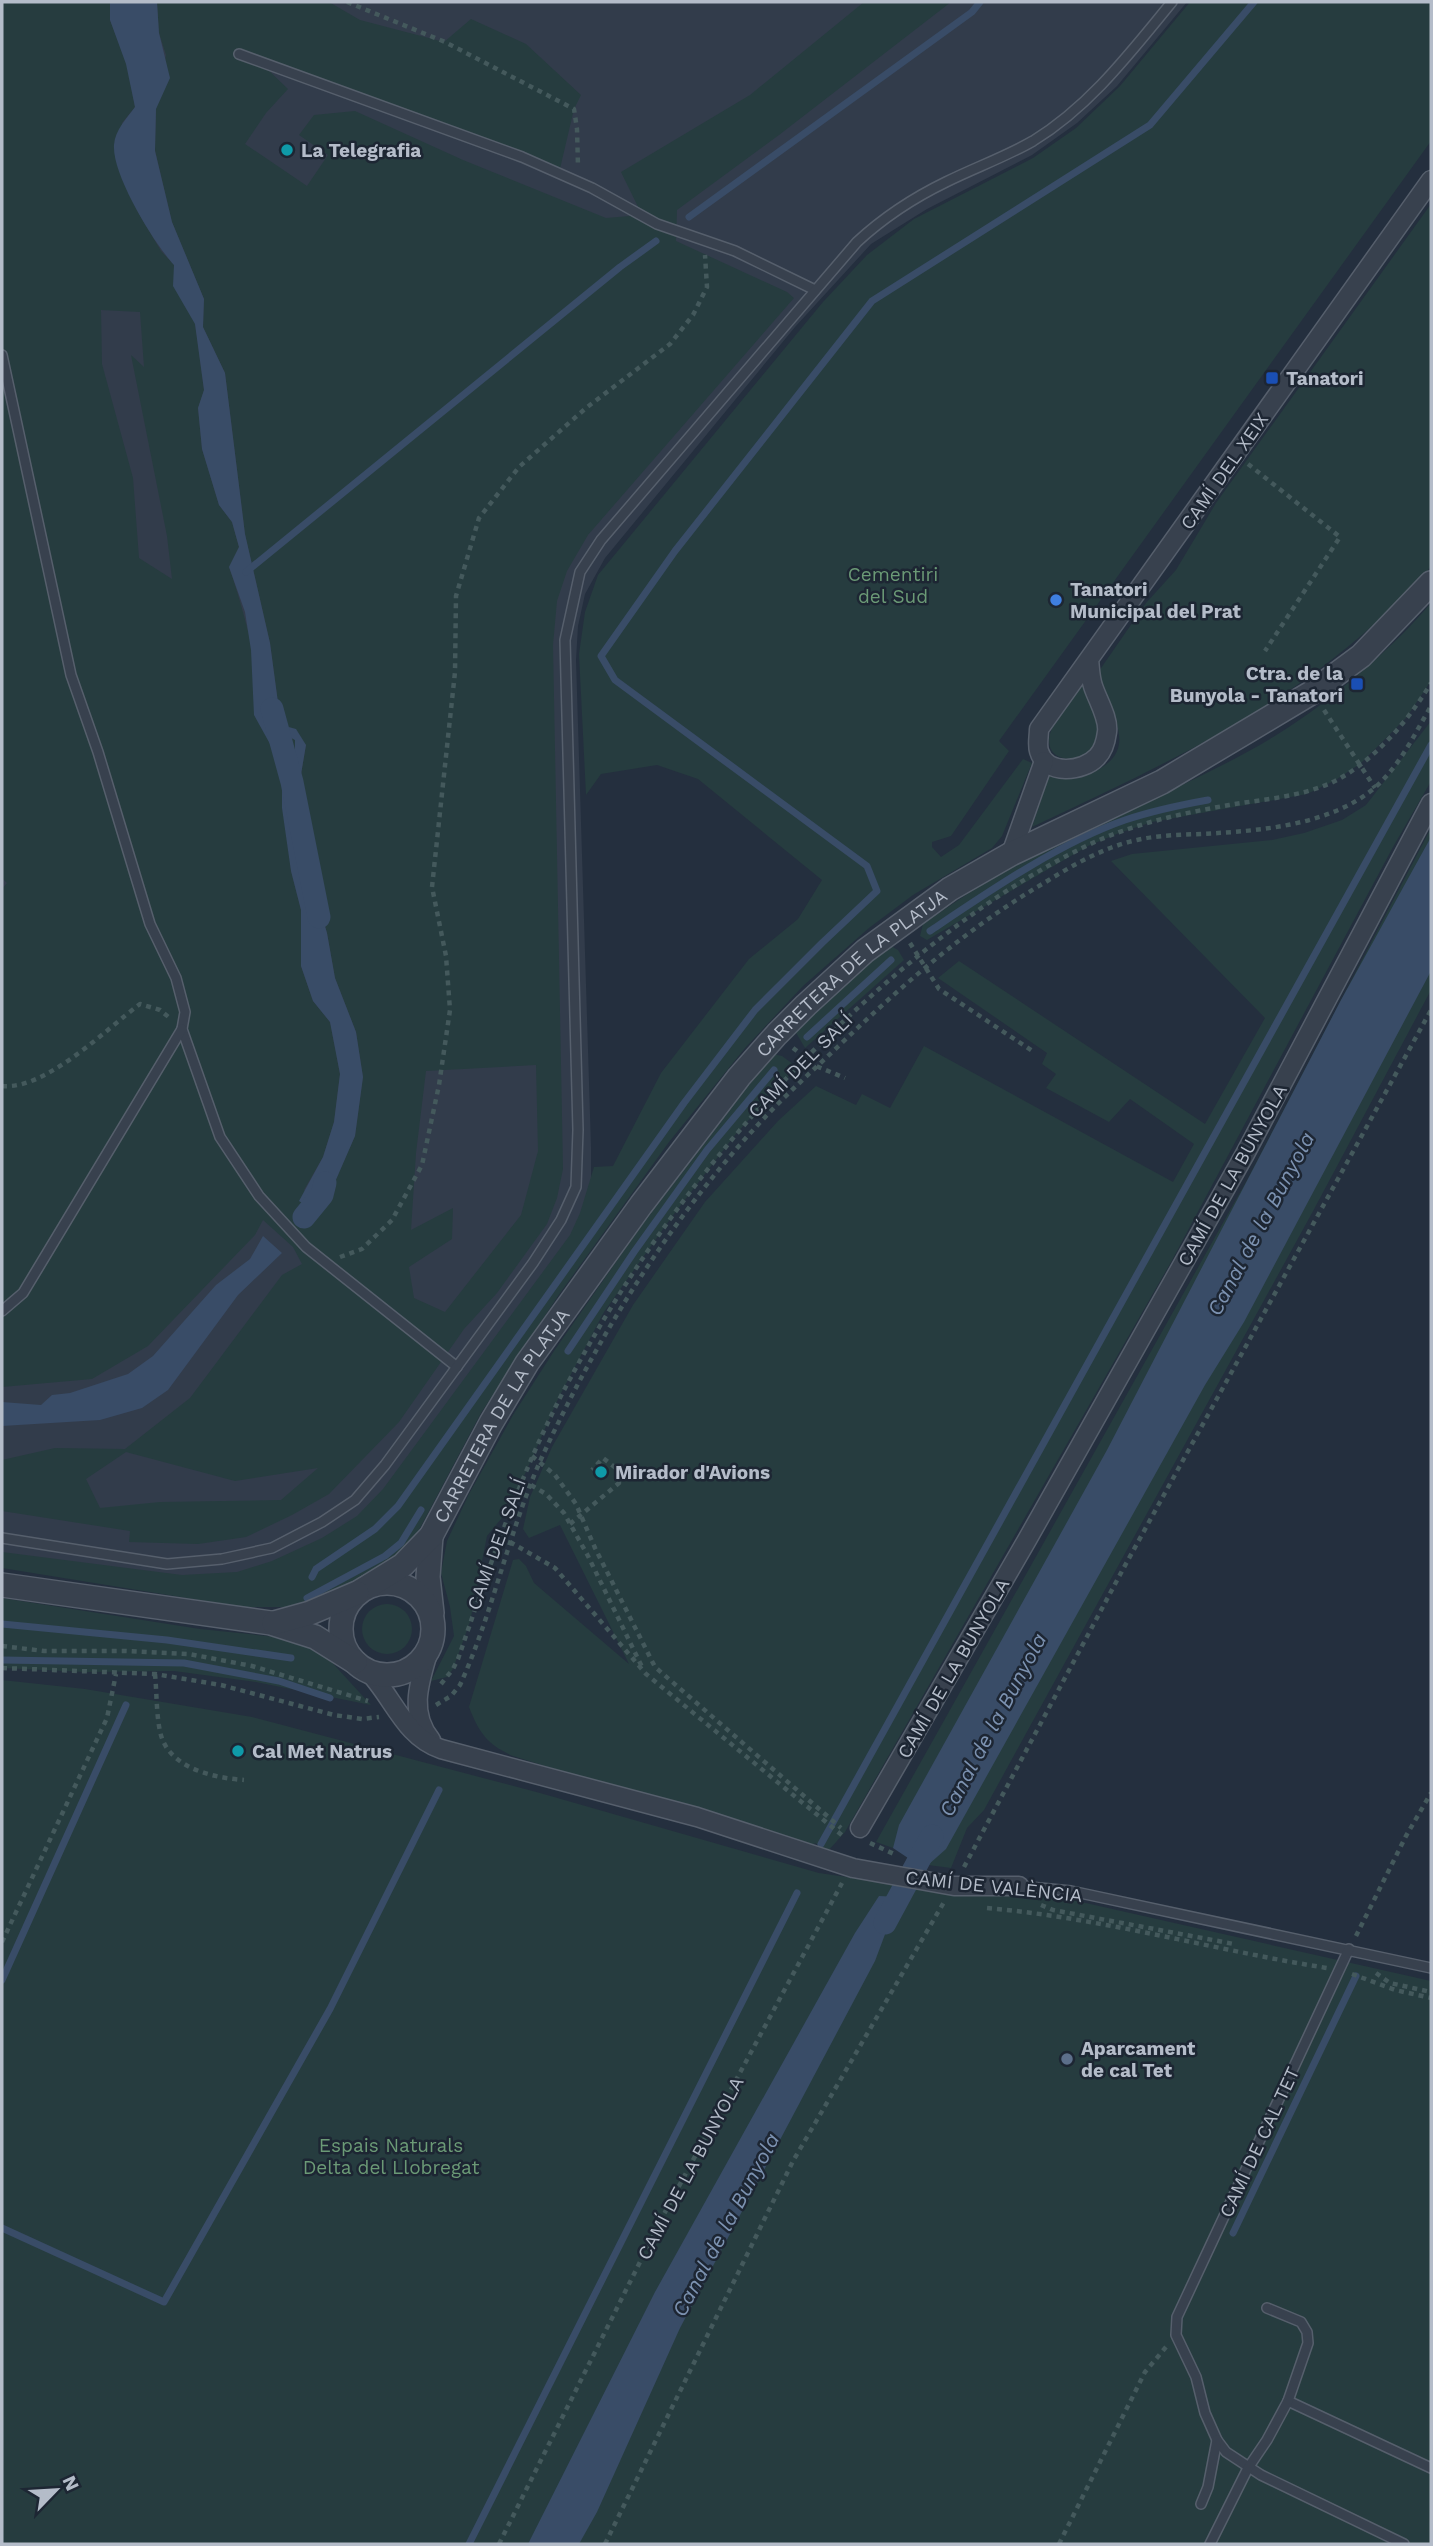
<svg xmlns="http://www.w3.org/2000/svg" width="1433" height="2546" font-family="'Work Sans',sans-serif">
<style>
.airport{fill:#323c4b}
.green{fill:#263c3f;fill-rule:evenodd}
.water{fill:#394c67}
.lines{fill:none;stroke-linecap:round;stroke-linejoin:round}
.stream{stroke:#394c67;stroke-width:7}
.canal{stroke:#394c67;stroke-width:23}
.service-casing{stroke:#565f6c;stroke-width:12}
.minor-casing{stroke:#565f6c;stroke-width:21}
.tertiary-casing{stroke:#565f6c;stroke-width:26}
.path{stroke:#44595c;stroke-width:4.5;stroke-dasharray:5 5;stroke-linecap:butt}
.service{stroke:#38414e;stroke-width:9}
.minor{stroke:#38414e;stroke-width:18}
.tertiary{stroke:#38414e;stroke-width:23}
.culture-dot{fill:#0f9aa8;stroke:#1d2633;stroke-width:2.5}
.transit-dot{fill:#1a4fb4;stroke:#1d2633;stroke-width:2.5}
.shop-dot{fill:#3f7fe0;stroke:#1d2633;stroke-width:2.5}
.service-dot{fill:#5c6f8a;stroke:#1d2633;stroke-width:2.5}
.labels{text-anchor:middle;stroke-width:5;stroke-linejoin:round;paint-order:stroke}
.poi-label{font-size:19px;font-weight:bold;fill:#b4bcc9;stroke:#1d2633;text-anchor:start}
.street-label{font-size:19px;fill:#b4bcc9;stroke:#1d2633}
.park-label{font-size:19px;fill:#6b9a76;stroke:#1d2633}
.water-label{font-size:21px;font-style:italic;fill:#7c92b1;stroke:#1d2633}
</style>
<rect width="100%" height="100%" fill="#242f3e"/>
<polygon class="airport" points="2,2 1187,2 1117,86 1077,123 1032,155 927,209 871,244 795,327 605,558 585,594 578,626 576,660 591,1147 591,1185 581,1236 356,1533 236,1583 2,1563"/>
<g class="green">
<path d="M2,2H110V20L127,64L135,107L122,123L139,214L161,251L174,265V286L195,323L204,390L198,408L202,449L219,505L232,522L239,547L229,567C250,627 261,690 275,752L276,740L286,735L295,740V766L282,765L291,871L301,910V966L313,1001L330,1022L340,1074L334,1122L323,1157L304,1190L321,1212L355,1136L363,1077L356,1032L335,978L327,933L302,849L299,786L306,745L285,726L279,710L270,643L245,534L225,373L203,327L204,299L172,222L155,150L156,109L166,55L159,33L157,2H329L360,20L444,42L471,19L526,44L581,95L574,109L559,173L262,64L288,89L266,113L245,144L307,186L328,155L299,135L314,115L355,111L463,160L606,218L642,215L621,172L750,95L864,2H951L779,135L677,210L676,241L787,292L794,298L588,535L567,571L557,601L553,645L563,1169L557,1198L547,1224L497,1293L464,1329L399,1422L329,1494L292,1515L246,1537L198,1544L129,1542L130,1531L2,1511V1460L55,1448L125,1449L190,1398L282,1275L302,1264L293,1247L263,1220L255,1235L148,1346L92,1379L2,1387V889L7,883L2,878ZM101,310L140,312L144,367L131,355L167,536L172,579L139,558L133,478L102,364ZM536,1065L538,1151L521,1215L445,1312L414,1298L409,1267L452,1239L453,1208L411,1230L416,1153L426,1071ZM126,1452L235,1481L318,1468L281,1500L160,1502L100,1508L86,1479Z"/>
<polygon points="1190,2 1431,2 1431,141 999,741 1009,751 951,836 932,842 932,847 941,857 959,845 1023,759 1032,763 1002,836 992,848 913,895 869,928 803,986 745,1048 669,1142 558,1296 481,1413 411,1545 393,1562 325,1595 286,1607 242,1607 2,1568 2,1552 182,1575 237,1572 272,1561 322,1538 357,1516 383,1489 570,1235 580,1213 594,1167 613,1166 661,1073 749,959 798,919 822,880 698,779 657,765 601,774 586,795 579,654 585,612 598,575 823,302 867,255 914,219 1033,158 1076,128 1120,86"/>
<path d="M1431,204V566C1420,582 1405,595 1391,608C1291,707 1157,768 1032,827L1049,776C1070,781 1082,780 1101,768C1142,743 1102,705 1099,671L1146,603L1176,570L1216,503Z"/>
<path d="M1431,603V681L1406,718L1360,764L1334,781L1307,794L1152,822L1119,833L1088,846L927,940L920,936L923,924C958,900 994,876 1031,856C1112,814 1200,782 1278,734C1330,702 1392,649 1431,603Z"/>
<path d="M1083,683C1088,698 1098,715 1097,731C1096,767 1041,768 1050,734C1055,716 1072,699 1083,683Z"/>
<path d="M1431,721L1430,783L1393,847L1171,1262L845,1832L828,1851L815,1843L810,1849L513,1756C488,1745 479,1733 469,1707L513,1560L519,1559L526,1566L534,1583L629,1664L560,1525L529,1538L523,1529L530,1497L552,1447L633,1305L705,1202L778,1121L816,1086L856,1105L862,1094L890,1108L924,1046L1173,1182L1194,1144L1130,1099L1109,1122L1046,1088L1056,1074L1042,1064L1047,1053L938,978L959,961L1205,1124L1265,1018L1111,861L1132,854L1272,840L1304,833L1342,820L1366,805Z"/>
<polygon points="1431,828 1431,875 906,1833 893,1848 876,1842 1247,1180"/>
<polygon points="891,946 898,950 904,960 805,1048 795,1031 851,978"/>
<polygon points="1431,952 1431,990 1312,1213 984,1810 967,1828 951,1868 928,1865"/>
<polygon points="773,1054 782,1056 797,1067 735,1135 671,1218 604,1312 559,1397 510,1508 487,1536 470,1622 453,1669 447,1677 431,1681 454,1636 450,1607 441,1573 447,1541 469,1494 513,1415 554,1351 639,1229"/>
<polygon points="2,1598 200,1629 286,1638 309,1645 327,1657 371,1705 256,1682 174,1671 85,1672 2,1668"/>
<circle cx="387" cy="1629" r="25"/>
<polygon points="2,1680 85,1689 252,1717 540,1793 819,1873 970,1895 1016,1894 1068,1899 1431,1981 1431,2544 2,2544"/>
</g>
<g class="water">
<path d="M110,2H157L159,33L170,78L156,109L155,151L172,222L204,299L203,327L225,373L245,534L270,643L279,710L285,726L296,729L306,745L299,786L302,849L327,933L335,978L356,1032L363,1077L355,1136L322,1212L311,1209L299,1201L323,1157L334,1122L340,1074L330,1022L313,1001L301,966V910L291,871L282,808V765L295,766V740L286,735L277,740L275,753L254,715L251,650L245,612L229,567L239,547L232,522L219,505L202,449L198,408L204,390L195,324L173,286L174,265C154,243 112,175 114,145C115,130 127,118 135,107L126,64L110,20Z"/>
<polygon points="1431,837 1431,971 1244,1322 1205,1385 946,1849 928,1865 917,1864 893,1848 899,1825 1107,1450 1341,1000"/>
<polygon points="263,1236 282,1253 238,1295 168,1390 142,1408 100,1420 2,1426 2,1402 41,1405 52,1395 70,1393 128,1374 153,1356 216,1285 250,1259"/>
<polygon points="879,1896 899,1897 875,1961 680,2328 597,2512 579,2544 528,2544 655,2292 855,1933"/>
</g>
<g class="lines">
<g class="stream">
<polyline points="689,217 972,12 980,2"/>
<polyline points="246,572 620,267 656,241"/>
<path d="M930,931C988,892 1059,843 1125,820C1152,811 1180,805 1208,800"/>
<polyline points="807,1037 891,960"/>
<polyline points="568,1351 634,1252 707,1150 774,1070"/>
<polyline points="312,1577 316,1569 375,1529 398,1506 684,1103 755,1010 822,943 877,891 867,866 615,680 601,656 675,551 872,301 1150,125 1254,2"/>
<polyline points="307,1598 385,1556 401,1543 421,1510"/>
<polyline points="2,1624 167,1640 291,1658"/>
<polyline points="2,1660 184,1663 279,1681 330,1698"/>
<polyline points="821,1844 1431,745"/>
<polyline points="2,1980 126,1705"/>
<polyline points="2,2228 164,2302 330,2009 439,1790"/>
<polyline points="1233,2233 1356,1976"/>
<polyline points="469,2544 797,1893"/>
</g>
<g class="canal">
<polyline points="272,709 292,782 319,917"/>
<polyline points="304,1217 322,1195 325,1183"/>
<polyline points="885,1923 932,1836"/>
</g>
<defs>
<g id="service">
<polyline points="239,54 522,157 592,188 657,224 735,251 815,290"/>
<polyline points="2,355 71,675 98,752 150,924 176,978 185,1012 182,1029 220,1137 259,1196 306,1247 457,1367"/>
<polyline points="2,1311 23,1293 182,1029"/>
<path d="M2,1538L167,1564L222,1559L272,1548L322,1522L355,1500L385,1465L533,1263L561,1220L576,1187L578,1130L565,640L580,572L601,540L857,242C884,217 913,198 946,182C974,168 1005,157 1033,141C1090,106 1130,53 1172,2"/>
<polyline points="1019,1886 1071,1891 1431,1968"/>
<polyline points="1349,1949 1177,2317 1176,2335 1196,2377 1205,2413 1217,2440 1226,2452 1261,2475 1404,2544"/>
<polyline points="1288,2401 1431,2468"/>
<polyline points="1201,2504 1208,2487 1217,2440"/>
<polyline points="1210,2544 1248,2468 1267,2440 1288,2401 1308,2343 1307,2332 1301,2322 1267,2308"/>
</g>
<g id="minor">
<path d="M1089,659C1090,668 1090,677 1093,686C1097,699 1109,718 1107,732C1106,740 1103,751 1097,757C1083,772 1046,776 1039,751C1037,745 1039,736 1039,729L1431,180"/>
<polyline points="1011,854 1044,761"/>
<path d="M430,1646C421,1678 407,1711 431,1740"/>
<path d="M366,1669C393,1696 404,1737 441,1749L697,1817L853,1868L954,1886H1019"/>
<polyline points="860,1828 1027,1540 1245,1154 1431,803"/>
</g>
<g id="tertiary">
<polyline points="431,1536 428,1577 432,1613"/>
<circle cx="387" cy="1629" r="46"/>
<polyline points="2,1585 271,1623 315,1637 355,1662"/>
<path id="s1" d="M369,1586L403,1565L431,1536L491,1423L527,1363L641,1205L739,1077L777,1034L806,1005L865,951L950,889L1011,854L1162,782L1311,693L1361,656L1431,583"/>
<polyline points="274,1623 310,1613 357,1593"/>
</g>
</defs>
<use href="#service" class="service-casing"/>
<use href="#minor" class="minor-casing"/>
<use href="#tertiary" class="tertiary-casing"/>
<g class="path">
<polyline points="347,2 445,42 574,109 577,129 578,167"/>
<polyline points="1248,464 1340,537 1265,651"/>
<polyline points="1324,710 1375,788"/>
<polyline points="910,943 939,989 1034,1052"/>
<polyline points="793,1048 816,1066 845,1078"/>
<path d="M2,1086C46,1090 105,1030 140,1004L160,1010L171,1019"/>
<polyline points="340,1257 362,1249 392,1220 422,1165 439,1085 450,1010 446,956 432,887 455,672 456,596 479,518 519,467 586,408 670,344 693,315 707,287 705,255"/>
<polyline points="532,1456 555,1475 576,1504 595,1548 655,1667 841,1828"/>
<polyline points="531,1485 546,1494 564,1513 588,1556 642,1667"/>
<polyline points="570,1524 619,1483 617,1469 603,1458 592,1470"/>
<polyline points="510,1542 555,1568 646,1674 843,1836"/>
<polyline points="2,1646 44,1651 125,1651 189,1654 252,1666 368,1701"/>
<polyline points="2,1668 155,1674 221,1685 334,1715 362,1719 379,1717"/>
<path d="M155,1674C157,1693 156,1725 163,1741C176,1770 216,1778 244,1780"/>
<path d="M441,1684L453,1669L458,1659C489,1569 518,1479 562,1394C642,1241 749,1103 879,989C942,934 1007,885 1082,848C1128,825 1178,814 1229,805C1264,799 1302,797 1335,781C1374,761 1409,720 1431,683"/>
<path d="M436,1705L451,1696L460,1685C493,1613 509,1530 542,1457C599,1333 674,1213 768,1114C794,1087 821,1063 848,1037C908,980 972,925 1044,883C1073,865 1104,847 1137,840C1163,834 1191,835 1218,833C1268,830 1331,823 1372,790C1399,768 1414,735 1431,706"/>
<polyline points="870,1843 894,1854"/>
<polyline points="964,1867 1122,1571 1431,1010"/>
<polyline points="1041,1905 1053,1910 1234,1944"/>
<path d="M987,1908C1102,1918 1213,1950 1327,1968"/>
<polyline points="1356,1936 1406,1836 1431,1793"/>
<polyline points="2,1942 107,1718 116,1674"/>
<polyline points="1376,1973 1390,1983 1431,1992"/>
<polyline points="1352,1974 1395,1990 1431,1998"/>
<polyline points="499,2544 664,2214 842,1883"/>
<polyline points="605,2544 793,2161 944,1902"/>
<polyline points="1059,2544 1145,2372 1166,2347"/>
</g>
<use href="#service" class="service"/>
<use href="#minor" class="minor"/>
<use href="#tertiary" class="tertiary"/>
</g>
<g class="culture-dot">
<circle cx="287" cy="150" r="7"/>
<circle cx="601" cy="1472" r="7"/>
<circle cx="238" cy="1751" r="7"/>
</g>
<g class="transit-dot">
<rect x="1265" y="371" width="14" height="14" rx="3.5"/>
<rect x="1350" y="677" width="14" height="14" rx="3.5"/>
</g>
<circle class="shop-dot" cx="1056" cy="600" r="7"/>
<circle class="service-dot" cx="1067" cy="2059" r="7"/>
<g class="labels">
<g class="poi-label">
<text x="301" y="157">La Telegrafia</text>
<text x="1286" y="385">Tanatori</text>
<text x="1070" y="596">Tanatori<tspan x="1070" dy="22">Municipal del Prat</tspan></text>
<text x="1343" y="680" text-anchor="end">Ctra. de la<tspan x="1343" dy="22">Bunyola - Tanatori</tspan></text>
<text x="615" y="1479">Mirador d'Avions</text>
<text x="252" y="1758">Cal Met Natrus</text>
<text x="1081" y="2055">Aparcament<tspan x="1081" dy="22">de cal Tet</tspan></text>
</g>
<g class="street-label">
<text transform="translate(1224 471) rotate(-55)" y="7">CAMÍ DEL XEIX</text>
<text dy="7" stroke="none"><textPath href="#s1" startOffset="788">CARRETERA DE LA PLATJA</textPath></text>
<text transform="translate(800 1065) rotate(-45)" y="7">CAMÍ DEL SALÍ</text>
<text transform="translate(1232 1175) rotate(-61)" y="7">CAMÍ DE LA BUNYOLA</text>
<text dy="7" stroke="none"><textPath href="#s1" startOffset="220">CARRETERA DE LA PLATJA</textPath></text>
<text transform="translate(496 1544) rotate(-70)" y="7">CAMÍ DEL SALÍ</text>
<text transform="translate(953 1668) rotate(-60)" y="7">CAMÍ DE LA BUNYOLA</text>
<text transform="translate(994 1886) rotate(6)" y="7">CAMÍ DE VALÈNCIA</text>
<text transform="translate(1259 2142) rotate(-65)" y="7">CAMÍ DE CAL TET</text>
<text transform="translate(690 2168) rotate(-62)" y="7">CAMÍ DE LA BUNYOLA</text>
</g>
<g class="park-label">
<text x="893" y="581">Cementiri<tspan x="893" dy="22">del Sud</tspan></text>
<text x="391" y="2152">Espais Naturals<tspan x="391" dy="22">Delta del Llobregat</tspan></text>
</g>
<g class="water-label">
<text transform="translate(1261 1224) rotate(-62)" y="7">Canal de la Bunyola</text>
<text transform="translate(993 1725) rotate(-62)" y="7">Canal de la Bunyola</text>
<text transform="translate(726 2225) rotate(-62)" y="7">Canal de la Bunyola</text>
</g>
</g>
<rect width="1433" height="2546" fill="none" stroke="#b4bcc9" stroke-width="7"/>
<g transform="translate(56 2490) rotate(65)" stroke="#1d2633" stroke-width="5" paint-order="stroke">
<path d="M0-5L12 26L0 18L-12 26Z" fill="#b4bcc9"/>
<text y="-10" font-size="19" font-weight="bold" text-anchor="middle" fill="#b4bcc9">N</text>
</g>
</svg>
